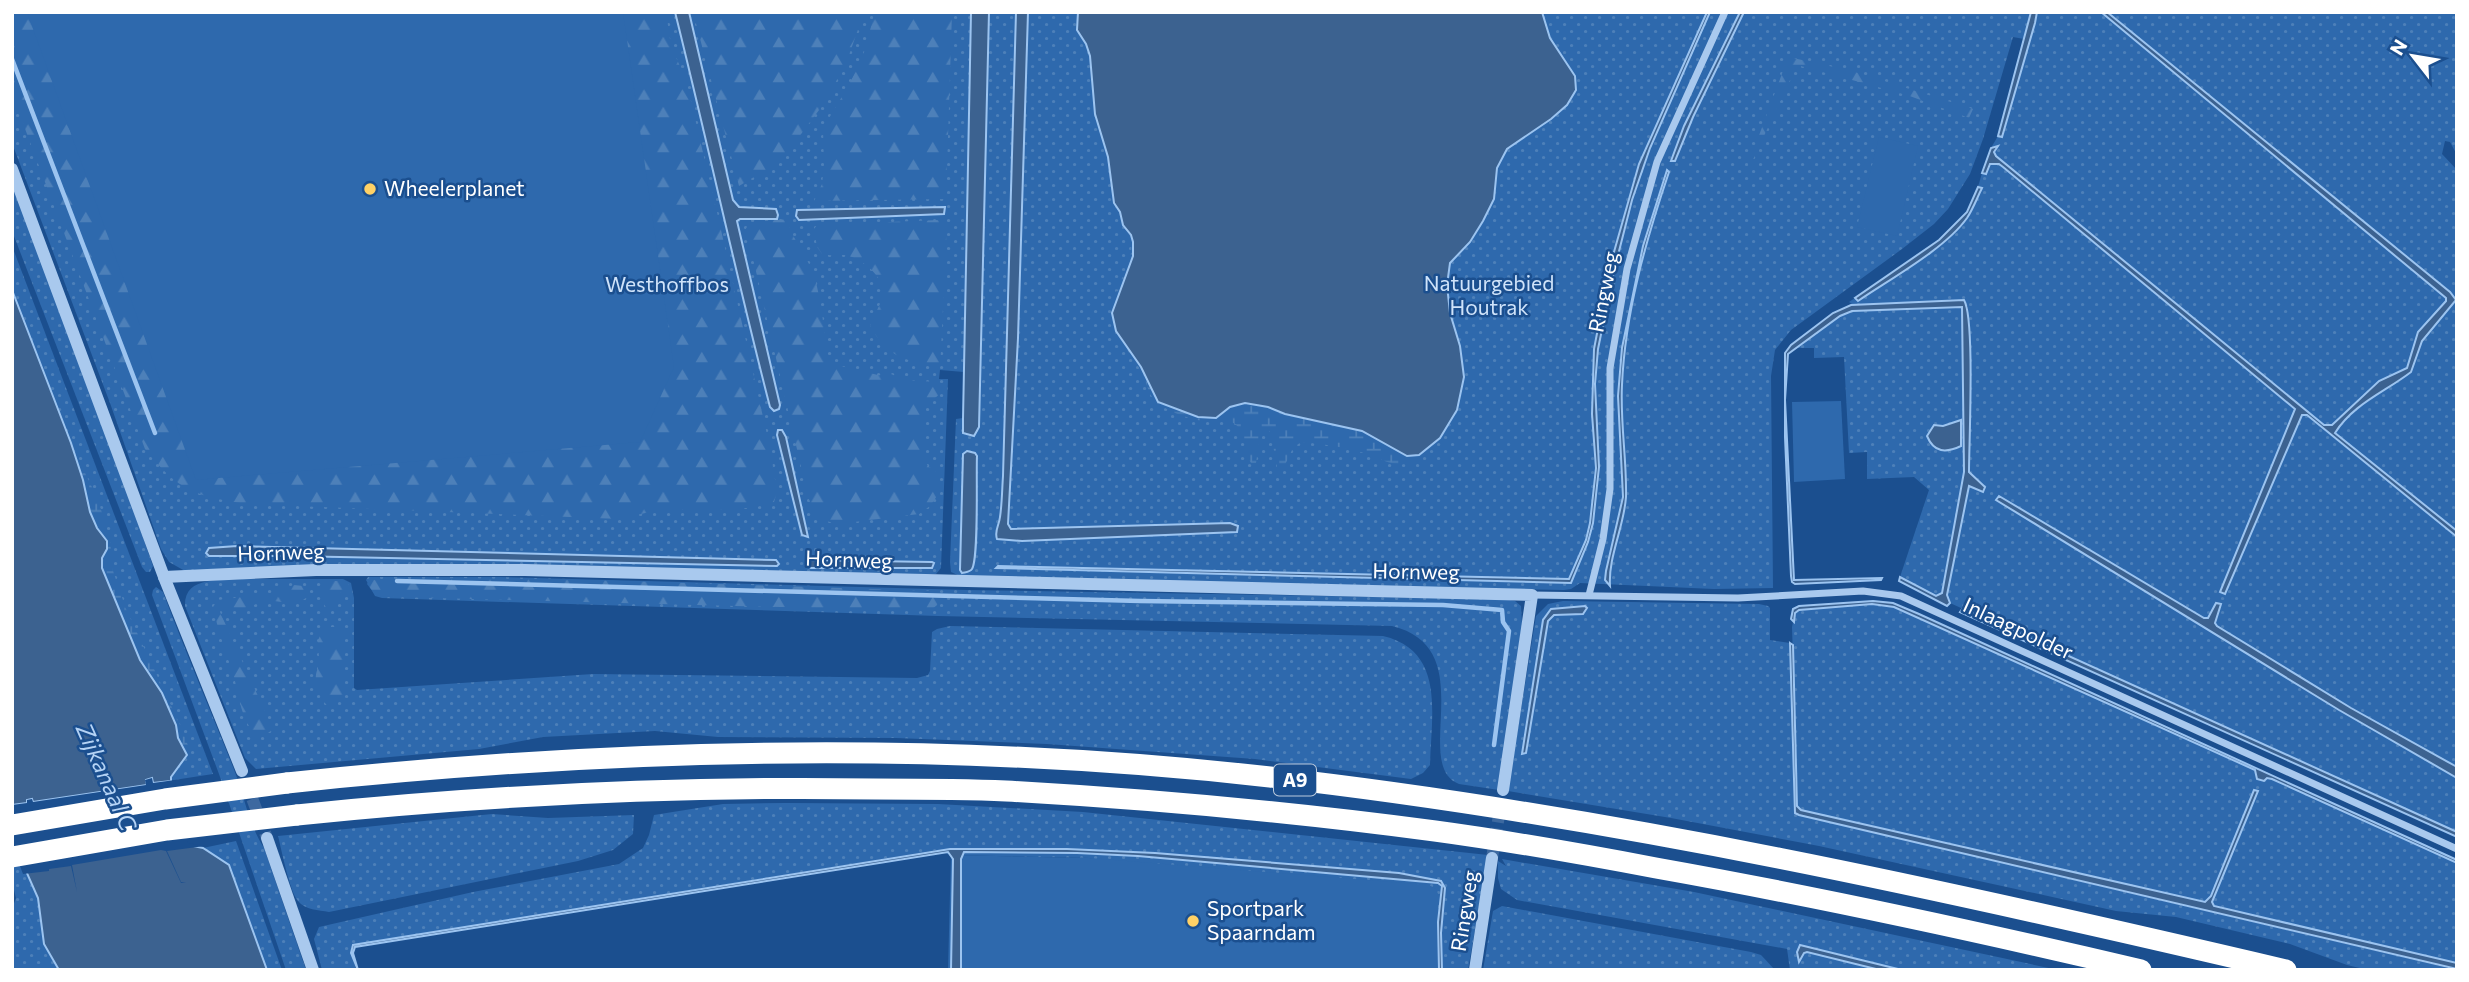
<svg xmlns="http://www.w3.org/2000/svg" width="2469" height="982" font-family="Commissioner,sans-serif">
<style>
.green{fill:url(#green-dots)}
.forest{fill:url(#forest-firs)}
.wetland{fill:url(#wetland-marsh)}
.pitch{fill:#2e69ad}
.water{fill:#3c6290;stroke:#9cc4f0;stroke-width:2}
.pier{fill:#1b4f8f}
.lines{fill:none;stroke-linecap:round;stroke-linejoin:round}
.stream{stroke:#9cc4f0;stroke-width:4.5}
.tertiary-tunnel{stroke:#3d69a0;stroke-width:12;stroke-dasharray:12 6;stroke-linecap:butt}
.minor{stroke:#a9c9ee;stroke-width:7}
.tertiary{stroke:#a9c9ee;stroke-width:12}
.motorway{stroke:#fff;stroke-width:21}
.motorway-bridge{stroke:#fff;stroke-width:21}
.poi-dot{fill:#ffd166;stroke:#1b4f8f;stroke-width:2.5}
.labels{text-anchor:middle;stroke-width:5;stroke-linejoin:round;paint-order:stroke}
.shield{fill:#1b4f8f;stroke:#bbcadd;stroke-width:2}
.shield-label{font-size:19px;font-weight:bold;fill:#fff}
.poi-label{font-size:21px;fill:#fff;stroke:#1b4f8f;text-anchor:start}
.park-label{font-size:21px;fill:#cfe3fa;stroke:#1b4f8f}
.street-label{font-size:21px;fill:#fff;stroke:#1b4f8f}
.water-label{font-size:23px;font-style:italic;fill:#b5d3f5;stroke:#1b4f8f}
</style>
<defs>
<pattern id="green-dots" width="8" height="8" patternUnits="userSpaceOnUse" patternTransform="scale(1.75)"><rect width="8" height="8" fill="#2e69ad"/><path d="M2 2h.1M6 6h.1" fill="none" stroke="#4d80b9" stroke-width="1.8" stroke-linecap="round"/></pattern>
<pattern id="forest-firs" width="22" height="20" patternUnits="userSpaceOnUse" patternTransform="scale(1.75)"><rect width="22" height="20" fill="#2e69ad"/><path d="M5 1l3.5 6h-7zM16 11l3.5 6h-7z" fill="#4d80b9"/></pattern>
<pattern id="wetland-marsh" width="20" height="14" patternUnits="userSpaceOnUse" patternTransform="scale(1.75)"><rect width="20" height="14" fill="#2e69ad"/><path d="M1 5h8M5 5V1M11 12h8M15 12V8" fill="none" stroke="#4d80b9"/></pattern>
</defs>
<rect width="100%" height="100%" fill="#1b4f8f"/>
<g class="green">
<polygon points="12,12 2031,12 2024,39 2013,37 1983,139 1970,174 1948,209 1934,224 1902,249 1791,330 1775,350 1771,376 1773,588 1714,589 1580,583 1571,589 1564,590 962,577 951,572 950,562 956,419 963,418 964,372 940,370 939,379 948,379 941,568 936,574 185,571 169,562 161,549 110,403 12,143"/>
<polygon points="2037,12 2101,12 2441,292 2446,297 2446,301 2418,332 2407,368 2379,381 2332,426 2324,425 1996,156 1994,152 1998,146 1991,148 1998,136 2002,136"/>
<polygon points="2107,12 2457,12 2457,155 2450,142 2445,141 2442,154 2457,170 2457,531 2335,433 2341,423 2375,394 2401,380 2418,355 2422,341 2456,299 2450,292"/>
<path d="M1989,164H1999L2003,167L2295,409L2220,592L2225,594L2302,415H2306L2457,537V767L2351,708L2217,626L2215,623L2220,604L2216,603L2208,619L2204,618L1999,496L1996,500L2339,710L2457,778V832L1950,603L1947,596L1969,485L1983,492L1969,472L1968,306H1855L1849,302L1855,298L1858,300C1890,279 1946,248 1967,218C1973,209 1977,198 1981,188L1978,187L1982,173L1986,174Z"/>
<polygon points="12,182 95,400 153,566 150,572 146,572 142,567 12,231"/>
<polygon points="12,246 213,774 12,805"/>
<polygon points="1962,307 1964,472 1941,594 1936,596 1900,577 1929,490 1914,477 1867,479 1867,452 1849,453 1844,357 1814,358 1814,348 1794,348 1840,316 1852,311"/>
<path d="M368,577H499L967,590L1504,599L1515,601L1521,606L1522,624L1499,790L1459,784C1410,765 1483,648 1392,626L938,616L382,598L375,596L366,580Z"/>
<path d="M243,579H343L351,583L354,598V688L357,690L593,674L917,678L928,675L930,671L932,632L937,629L950,626L1383,636C1446,651 1431,715 1430,765L1423,773L1411,779L1255,759L1047,744L896,738L718,737L655,731L543,737L479,749L256,769L245,758L185,606C184,575 222,581 243,579Z"/>
<path d="M156,587L163,592C185,651 210,709 233,767C244,794 248,823 264,848L306,970H286L219,774L152,595L153,590Z"/>
<polygon points="1563,601 1759,604 1768,606 1770,608 1770,640 1790,643 1795,812 1799,815 2457,970 2368,970 2347,965 2290,944 2176,917 2116,911 1819,846 1671,818 1508,791 1536,616 1548,604"/>
<polygon points="1872,604 1894,607 2255,770 2257,775 2272,779 2457,863 2457,963 2214,906 2212,902 2258,791 2254,790 2211,896 2205,902 1798,809 1792,627 1795,613 1799,610"/>
<polygon points="785,803 938,804 1083,812 1488,855 1468,970 1438,970 1437,942 1089,858 951,855 937,850 359,944 351,948 356,970 322,970 314,939 319,927 473,892 619,864 643,848 649,835 654,815 723,804"/>
<path d="M492,814L548,818L634,815L633,834L613,850L578,861L329,912C319,910 305,910 298,901C289,890 282,851 278,836Z"/>
<polygon points="12,835 38,898 44,944 59,970 12,970 12,909 16,898 12,882"/>
<polygon points="236,841 282,970 267,970 229,865 203,848"/>
<polygon points="1502,859 1694,892 2058,970 1902,970 1800,945 1797,952 1802,955 1807,952 1880,970 1790,970 1787,949 1517,900 1501,889 1498,878 1498,861 1506,866"/>
<polygon points="1502,906 1751,952 1761,955 1775,970 1483,970 1493,911"/>
</g>
<g class="forest">
<path d="M12,12H666L671,46L686,80L719,221L770,448L777,492L774,502C747,513 695,508 664,510C649,511 635,516 620,519L247,504C195,496 178,491 145,449L12,94Z"/>
<polygon points="693,12 864,12 847,61 825,102 781,161 739,186"/>
<polygon points="875,12 952,12 946,199 814,201 822,184 824,167 823,128 849,85 864,52"/>
<polygon points="1793,58 1852,71 1973,109 1969,118 1907,95 1797,65 1751,164 1748,165 1786,63"/>
<polygon points="788,219 790,230 814,273 821,305 828,363 882,376 891,374 905,380 937,382 941,386 940,394 926,405 923,458 928,466 937,472 937,496 930,506 919,514 838,524 818,519 808,497 746,228 754,222"/>
<path d="M939,220L947,224L940,370C905,357 891,362 870,326C873,315 884,302 883,290C881,274 860,257 844,255C837,255 830,256 822,254L817,247L814,229L817,225Z"/>
<polygon points="461,578 623,581 936,591 941,596 937,605 930,611 395,597 374,593 367,584 369,580"/>
<path d="M328,581H344L348,583V587L338,595L337,610C321,612 321,596 322,584Z"/>
<path d="M294,585L303,586L306,592V598L296,604L267,600L245,608H222L220,612L267,716L271,731L259,738C241,722 240,699 234,677C227,654 218,632 213,607L218,600L273,593Z"/>
<path d="M328,627H338L345,635L344,694L330,708C322,702 316,689 316,679C315,673 319,667 319,662C320,645 312,641 328,627Z"/>
</g>
<g class="wetland">
<path d="M1078,12L1223,405L1460,354C1467,394 1459,429 1425,454C1417,460 1410,465 1400,464C1389,464 1380,459 1370,455C1348,447 1323,444 1301,442L1293,448L1283,469L1277,467L1271,434L1268,429L1263,430L1260,436L1256,463H1251C1244,451 1246,433 1235,424C1226,417 1214,422 1204,421C1188,419 1162,410 1152,397C1147,389 1146,380 1142,372C1124,343 1104,328 1116,291C1122,274 1134,260 1131,241C1128,226 1118,216 1114,202C1111,191 1112,177 1110,165C1107,148 1098,132 1095,114C1092,95 1094,75 1090,56C1086,37 1073,34 1078,12Z"/>
<polygon points="12,290 71,443 98,500 110,539 112,568 126,609 181,727 190,751 171,777 102,581 98,536"/>
</g>
<g class="pitch">
<polygon points="27,12 623,12 674,367 640,442 196,480"/>
<polygon points="1879,137 1918,146 1897,236 1857,227"/>
<polygon points="1841,401 1845,479 1794,482 1792,402"/>
<polygon points="951,855 1089,858 1429,885 1436,889 1438,894 1438,970 948,970"/>
</g>
<g class="water">
<path d="M675,12H689L733,200L739,207L776,209L778,215L777,219H740L737,221L780,405L779,409L774,411L770,407C736,276 708,144 675,12Z"/>
<polygon points="971,12 989,12 979,427 974,436 963,433 963,419"/>
<path d="M1016,12H1028L1018,338L1008,524L1011,529L1230,523L1238,526L1237,532L1022,541L997,539C994,531 999,526 1000,517C1002,504 1002,490 1003,476Z"/>
<polygon points="1078,12 1542,12 1550,38 1575,76 1576,90 1567,105 1551,119 1507,149 1497,168 1494,199 1483,221 1470,242 1450,263 1447,285 1450,313 1460,346 1464,377 1457,410 1440,438 1419,455 1407,456 1362,431 1285,414 1268,407 1245,403 1230,407 1216,418 1198,417 1158,402 1141,367 1116,331 1112,313 1133,256 1133,242 1131,235 1123,225 1120,212 1114,203 1108,157 1095,114 1090,56 1086,44 1077,30"/>
<polygon points="1707,12 1710,12 1650,148 1632,200 1614,271 1598,349 1595,384 1599,467 1593,523 1588,542 1571,583 996,568 998,566 1569,579 1586,540 1590,523 1596,468 1592,414 1594,349 1610,266 1639,164"/>
<polygon points="1740,12 1744,12 1693,117 1675,161 1671,161 1684,126"/>
<polygon points="2031,12 2037,12 2035,23 2002,137 1998,136"/>
<path d="M2101,12H2107L2450,292L2456,300L2422,341L2411,372C2385,392 2353,404 2335,433L2457,531V537L2307,415H2302L2225,594L2220,592L2295,409L2003,167L1999,164H1990L1986,174L1982,173L1991,148L1998,146L1994,152L1996,156L2324,425H2332L2379,381L2407,368L2418,332L2446,301V298Z"/>
<path d="M1667,170L1669,172C1646,240 1625,313 1622,385C1620,423 1627,460 1626,497C1624,527 1608,557 1610,586L1605,580L1606,571L1623,497L1618,396L1622,348L1643,246Z"/>
<path d="M1978,187L1982,188C1977,198 1973,209 1967,218C1945,249 1890,279 1858,301L1855,298L1939,240L1967,212Z"/>
<polygon points="945,207 944,214 799,220 796,216 797,210"/>
<polygon points="12,290 71,443 83,480 90,512 97,528 107,541 107,549 102,558 102,568 140,660 162,693 176,725 178,738 187,755 171,777 171,781 153,783 152,778 146,780 147,785 33,802 32,799 27,800 27,803 12,805"/>
<path d="M1964,300C1975,318 1969,443 1969,472L1985,487L1983,492L1969,486L1947,595L1950,603L1947,606L1899,581L1900,577L1936,596L1942,593L1964,472L1962,307L1852,311L1840,316L1788,354L1785,400L1794,580L1882,578L1881,580L1795,584L1792,582L1791,576L1785,437V353L1791,345L1833,313L1851,305Z"/>
<path d="M1961,420V446C1946,453 1934,453 1927,436L1934,425L1943,426Z"/>
<polygon points="778,430 782,430 786,437 808,537 802,535 777,435"/>
<path d="M967,451L975,453L977,456C976,474 979,558 972,569C970,572 966,572 962,573L960,570L963,454Z"/>
<polygon points="1999,496 2204,618 2208,618 2216,603 2221,604 2215,623 2217,626 2351,708 2457,767 2457,778 2339,710 1996,500"/>
<polygon points="237,546 776,560 779,564 777,566 291,556 209,556 206,553 209,548"/>
<polygon points="809,560 932,562 934,563 932,568 811,568 806,565"/>
<polygon points="1873,601 1893,603 1919,614 2457,860 2457,863 2272,779 2267,778 2264,781 2257,779 2255,770 1894,607 1872,604 1799,610 1795,613 1794,622 1791,619 1793,609 1799,606"/>
<polygon points="1585,606 1587,608 1583,614 1554,615 1548,621 1526,753 1522,754 1543,620 1551,609"/>
<polygon points="1963,608 2457,832 2457,837 1960,612"/>
<polygon points="1790,643 1793,645 1797,806 1801,810 2205,902 2211,896 2254,790 2258,791 2212,902 2214,906 2457,963 2457,969 1799,815 1795,813"/>
<polygon points="12,809 203,848 229,865 267,970 59,970 44,944 38,898 26,871"/>
<polygon points="950,849 1067,849 1155,853 1399,873 1441,881 1445,888 1441,933 1442,970 1439,970 1438,922 1442,886 1438,883 1138,856 1077,853 964,852 961,859 961,970 951,970 953,859 948,852 355,947 353,953 358,970 351,953 353,945"/>
<polygon points="1800,945 1902,970 1880,970 1807,952 1804,953 1799,962 1797,952"/>
</g>
<polygon class="pier" points="152,778 153,783 175,780 188,843 205,846 167,851 181,882 186,883 181,883 166,851 161,850 72,865 77,892 71,866 49,869 49,871 23,874 12,845 12,805 27,803 27,800 32,799 33,802 146,785 145,780"/>
<g class="lines">
<g class="stream">
<polyline points="12,59 155,433"/>
<polyline points="397,581 1140,601 1443,605 1502,610 1503,622 1509,631 1494,745"/>
</g>
<g class="tertiary-tunnel">
<polyline points="246,782 267,838"/>
<polyline points="1492,858 1501,803"/>
</g>
<g class="minor">
<polyline points="1532,595 1738,598 1863,591 1901,596 2457,849"/>
<polyline points="1589,595 1603,539 1610,489 1610,368 1627,269 1657,162 1725,12"/>
</g>
<g class="tertiary">
<polyline points="12,169 164,577 242,771"/>
<polyline points="164,577 316,570 525,570 1532,595 1503,790"/>
<polyline points="267,838 313,970"/>
<polyline points="1475,970 1492,858"/>
</g>
<g class="motorway">
<path d="M287,783C613,748 944,740 1270,777C1613,816 1950,891 2286,970"/>
<path d="M297,815C489,795 682,786 875,789C919,789 963,789 1006,791C1149,799 1293,812 1435,831C1509,841 1582,854 1656,868C1819,897 1980,932 2141,970"/>
</g>
<g class="motorway-bridge">
<polyline points="12,825 165,799 287,783"/>
<polyline points="12,857 167,830 297,815"/>
</g>
</g>
<g class="poi-dot">
<circle cx="370" cy="189" r="7"/>
<circle cx="1193" cy="921" r="7"/>
</g>
<g class="labels">
<rect class="shield" x="1274" y="764.5" width="42" height="31" rx="5"/>
<g class="shield-label">
<text x="1295" y="787">A9</text>
</g>
<g class="poi-label">
<text x="384" y="196">Wheelerplanet</text>
<text x="1207" y="916">Sportpark<tspan x="1207" dy="24">Spaarndam</tspan></text>
</g>
<g class="park-label">
<text x="1489" y="291">Natuurgebied<tspan x="1489" dy="24">Houtrak</tspan></text>
<text x="667" y="292">Westhoffbos</text>
</g>
<g class="street-label">
<text transform="translate(1604 292) rotate(-79)" y="7">Ringweg</text>
<text transform="translate(281 553) rotate(-2)" y="7">Hornweg</text>
<text transform="translate(849 560) rotate(2)" y="7">Hornweg</text>
<text transform="translate(1416 572) rotate(1)" y="7">Hornweg</text>
<text transform="translate(2018 629) rotate(25)" y="7">Inlaagpolder</text>
<text transform="translate(1465 911) rotate(-81)" y="7">Ringweg</text>
</g>
<g class="water-label">
<text transform="translate(106 777) rotate(66)" y="8">Zijkanaal C</text>
</g>
</g>
<rect width="2469" height="982" fill="none" stroke="#ffffff" stroke-width="28"/>
<g transform="translate(2413 56) rotate(301)" stroke="#1b4f8f" stroke-width="5" paint-order="stroke">
<path d="M0-5L12 26L0 18L-12 26Z" fill="#ffffff"/>
<text y="-10" font-size="19" font-weight="bold" text-anchor="middle" fill="#ffffff">N</text>
</g>
</svg>
